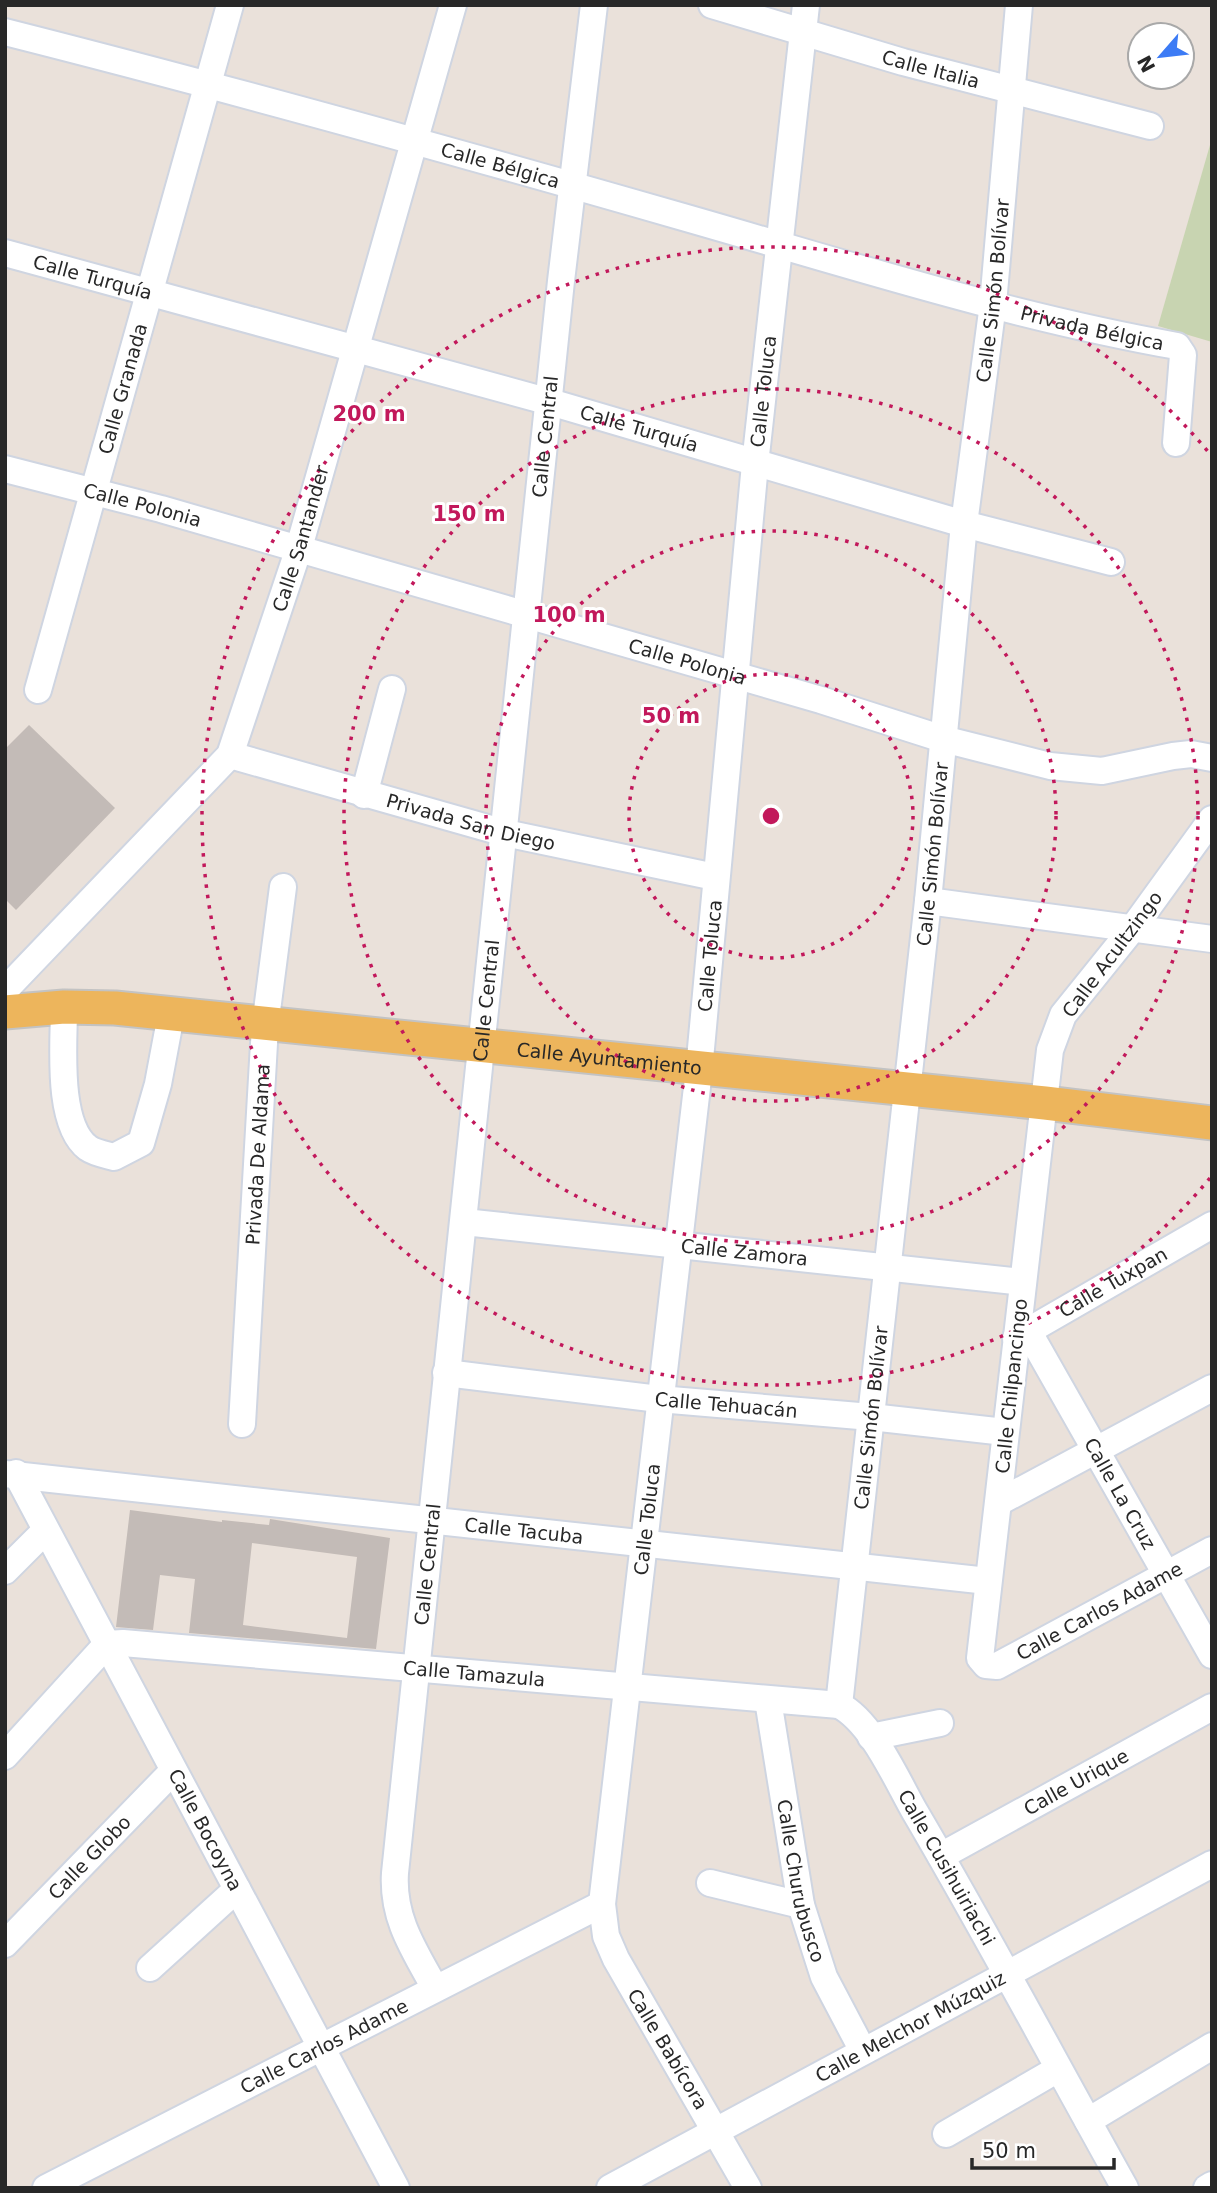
<svg xmlns="http://www.w3.org/2000/svg" width="1217" height="2193" font-family="'DejaVu Sans',sans-serif">
<style>
.cemetery{fill:#c8d4b1}
.building{fill:#c3bbb7;fill-rule:evenodd}
.lines{fill:none;stroke-linecap:round;stroke-linejoin:round}
.minor-casing{stroke:#cfd5e1;stroke-width:30}
.major-casing{stroke:#c3c3c3;stroke-width:37}
.minor{stroke:#fff;stroke-width:26}
.major{stroke:#edb55c;stroke-width:33}
.ring{fill:none;stroke:#c2185b;stroke-width:3.5;stroke-dasharray:3.5 7}
.labels{text-anchor:middle;stroke-width:6;stroke-linejoin:round;paint-order:stroke}
.street-label{font-size:19px;fill:#282828;stroke:#fff}
.centre{fill:#c2185b;stroke:#fff;stroke-width:3.5}
.ring-label{font-size:21px;text-anchor:middle;font-weight:bold;fill:#c2185b;stroke:#fff;stroke-width:6;stroke-linejoin:round;paint-order:stroke}
</style>
<rect width="100%" height="100%" fill="#eae1da"/>
<polygon class="cemetery" points="1212,138 1212,342 1158,326"/>
<g class="building">
<polygon points="29,725 115,808 16,910 5,899 5,749"/>
<path d="M130,1510L222,1522V1520L269,1525L270,1519L390,1538L376,1649L189,1633L195,1579L160,1575L153,1630L116,1627ZM252,1543L357,1557L347,1638L243,1625Z"/>
</g>
<g class="lines">
<defs>
<g id="minor">
<path id="s1" d="M712,5L903,62L1150,126"/>
<path id="s2" d="M5,32C230,89 453,151 676,215C841,262 1008,316 1177,346L1183,355L1176,443"/>
<path id="s3" d="M5,253L550,402L964,524L1111,562"/>
<path id="s4" d="M5,469L161,509L821,700L943,739L1050,766L1102,771L1173,756L1191,754L1212,758"/>
<path id="s5" d="M38,690L230,5"/>
<path id="s6" d="M230,755L505,833L715,877"/>
<polyline points="364,795 392,689"/>
<path id="s7" d="M1212,819L1133,928L1063,1015L1050,1050L980,1658L986,1665L997,1666L1212,1550"/>
<polyline points="928,901 1212,939"/>
<path id="s8" d="M5,990L230,755L298,551L453,5"/>
<path d="M64,1007C64,1043 56,1124 88,1148C95,1153 107,1155 114,1157L141,1143L158,1084L171,1015"/>
<path id="s9" d="M464,1222L1023,1282"/>
<path id="s10" d="M1028,1331L1212,1655"/>
<path id="s11" d="M1016,1338L1212,1225"/>
<path id="s12" d="M446,1373L659,1399L871,1417L1005,1432"/>
<path id="s13" d="M242,1424L265,1026L283,887"/>
<path id="s14" d="M16,1473L396,2188"/>
<path id="s15" d="M5,1474L988,1581"/>
<polyline points="999,1502 1212,1388"/>
<polyline points="5,1571 45,1531"/>
<path id="s16" d="M768,1700L801,1905L824,1977L863,2051"/>
<path id="s17" d="M839,1705L928,901L964,524L993,304L1019,5"/>
<polyline points="871,1737 940,1723"/>
<path id="s18" d="M5,1756L107,1644L123,1643L839,1705C872,1722 896,1779 915,1812C988,1936 1055,2063 1125,2188"/>
<path id="s19" d="M941,1856L1212,1707"/>
<polyline points="710,1883 801,1905"/>
<path id="s20" d="M5,1944L173,1771"/>
<polyline points="150,1968 237,1889"/>
<path id="s21" d="M435,1988C414,1950 392,1918 395,1873L561,281L594,5"/>
<polyline points="1088,2121 1212,2046"/>
<polyline points="946,2134 1058,2069"/>
<path id="s22" d="M46,2188L602,1904"/>
<path id="s23" d="M610,2188L1212,1864"/>
<path id="s24" d="M748,2188L616,1959L606,1936L602,1904L699,1070L755,464L806,5"/>
<polyline points="1207,2188 1212,2185"/>
</g>
<g id="major">
<path id="s25" d="M5,1012L64,1007L115,1008L1045,1103L1212,1123"/>
</g>
</defs>
<use href="#minor" class="minor-casing"/>
<use href="#major" class="major-casing"/>
<use href="#minor" class="minor"/>
<use href="#major" class="major"/>
</g>
<g class="ring">
<circle cx="771" cy="816" r="142"/>
<circle cx="771" cy="816" r="285"/>
<circle cx="771" cy="816" r="427"/>
<path d="M1210 1178A569 569 0 1 1 1210 454"/>
</g>
<g class="labels">
<g class="street-label">
<text dy="7" stroke="none"><textPath href="#s1" startOffset="228">Calle Italia</textPath></text>
<text dy="7" stroke="none"><textPath href="#s2" startOffset="513">Calle Bélgica</textPath></text>
<text dy="7" stroke="none"><textPath href="#s3" startOffset="91">Calle Turquía</textPath></text>
<text dy="7" stroke="none"><textPath href="#s17" startOffset="1423">Calle Simón Bolívar</textPath></text>
<text dy="7" stroke="none"><textPath href="#s2" startOffset="1127">Privada Bélgica</textPath></text>
<text dy="7" stroke="none"><textPath href="#s5" startOffset="313">Calle Granada</textPath></text>
<text dy="7" stroke="none"><textPath href="#s24" startOffset="1843">Calle Toluca</textPath></text>
<text dy="7" stroke="none"><textPath href="#s3" startOffset="658">Calle Turquía</textPath></text>
<text dy="7" stroke="none"><textPath href="#s21" startOffset="1568">Calle Central</textPath></text>
<text dy="7" stroke="none"><textPath href="#s4" startOffset="142">Calle Polonia</textPath></text>
<text dy="7" stroke="none"><textPath href="#s8" startOffset="553">Calle Santander</textPath></text>
<text dy="7" stroke="none"><textPath href="#s4" startOffset="709">Calle Polonia</textPath></text>
<text dy="7" stroke="none"><textPath href="#s6" startOffset="250">Privada San Diego</textPath></text>
<text dy="7" stroke="none"><textPath href="#s17" startOffset="856">Calle Simón Bolívar</textPath></text>
<text transform="translate(1112 954) rotate(-53)" y="7">Calle Acultzingo</text>
<text dy="7" stroke="none"><textPath href="#s24" startOffset="1276">Calle Toluca</textPath></text>
<text dy="7" stroke="none"><textPath href="#s21" startOffset="1001">Calle Central</textPath></text>
<text dy="7" stroke="none"><textPath href="#s25" startOffset="607">Calle Ayuntamiento</textPath></text>
<text dy="7" stroke="none"><textPath href="#s13" startOffset="270">Privada De Aldama</textPath></text>
<text dy="7" stroke="none"><textPath href="#s9" startOffset="282">Calle Zamora</textPath></text>
<text dy="7" stroke="none"><textPath href="#s11" startOffset="112">Calle Tuxpan</textPath></text>
<text transform="translate(1011 1386) rotate(-84)" y="7">Calle Chilpancingo</text>
<text dy="7" stroke="none"><textPath href="#s12" startOffset="282">Calle Tehuacán</textPath></text>
<text dy="7" stroke="none"><textPath href="#s17" startOffset="289">Calle Simón Bolívar</textPath></text>
<text dy="7" stroke="none"><textPath href="#s10" startOffset="187">Calle La Cruz</textPath></text>
<text dy="7" stroke="none"><textPath href="#s24" startOffset="709">Calle Toluca</textPath></text>
<text dy="7" stroke="none"><textPath href="#s15" startOffset="522">Calle Tacuba</textPath></text>
<text dy="7" stroke="none"><textPath href="#s21" startOffset="434">Calle Central</textPath></text>
<text dy="7" stroke="none"><textPath href="#s7" startOffset="1032">Calle Carlos Adame</textPath></text>
<text dy="7" stroke="none"><textPath href="#s18" startOffset="520">Calle Tamazula</textPath></text>
<text dy="7" stroke="none"><textPath href="#s19" startOffset="154">Calle Urique</textPath></text>
<text dy="7" stroke="none"><textPath href="#s14" startOffset="404">Calle Bocoyna</textPath></text>
<text dy="7" stroke="none"><textPath href="#s20" startOffset="121">Calle Globo</textPath></text>
<text dy="7" stroke="none"><textPath href="#s18" startOffset="1083">Calle Cusihuiriachi</textPath></text>
<text dy="7" stroke="none"><textPath href="#s16" startOffset="184">Calle Churubusco</textPath></text>
<text dy="7" stroke="none"><textPath href="#s23" startOffset="341">Calle Melchor Múzquiz</textPath></text>
<text dy="7" stroke="none"><textPath href="#s22" startOffset="312">Calle Carlos Adame</textPath></text>
<text transform="translate(668 2049) rotate(59)" y="7">Calle Babícora</text>
</g>
</g>
<circle cx="771" cy="816" r="10" class="centre"/>
<g class="ring-label">
<text x="369" y="421">200 m</text>
<text x="469" y="521">150 m</text>
<text x="569" y="622">100 m</text>
<text x="671" y="723">50 m</text>
</g>
<rect width="1217" height="2193" fill="none" stroke="#282828" stroke-width="14"/>
<g transform="translate(1161 56) rotate(242)"><circle r="33" fill="#ffffff" stroke="#a9a9a9" stroke-width="2"/>
<path d="M0-5L12 26L0 18L-12 26Z" fill="#3c7bf5"/>
<text y="-10" font-size="19" font-weight="bold" text-anchor="middle" fill="#282828">N</text>
</g>
<path d="M972 2158v10h142v-10" fill="none" stroke="#282828" stroke-width="3.5"/>
<text x="982" y="2158" font-size="21" fill="#282828" stroke="#ffffff" stroke-width="5" paint-order="stroke">50 m</text>
</svg>
